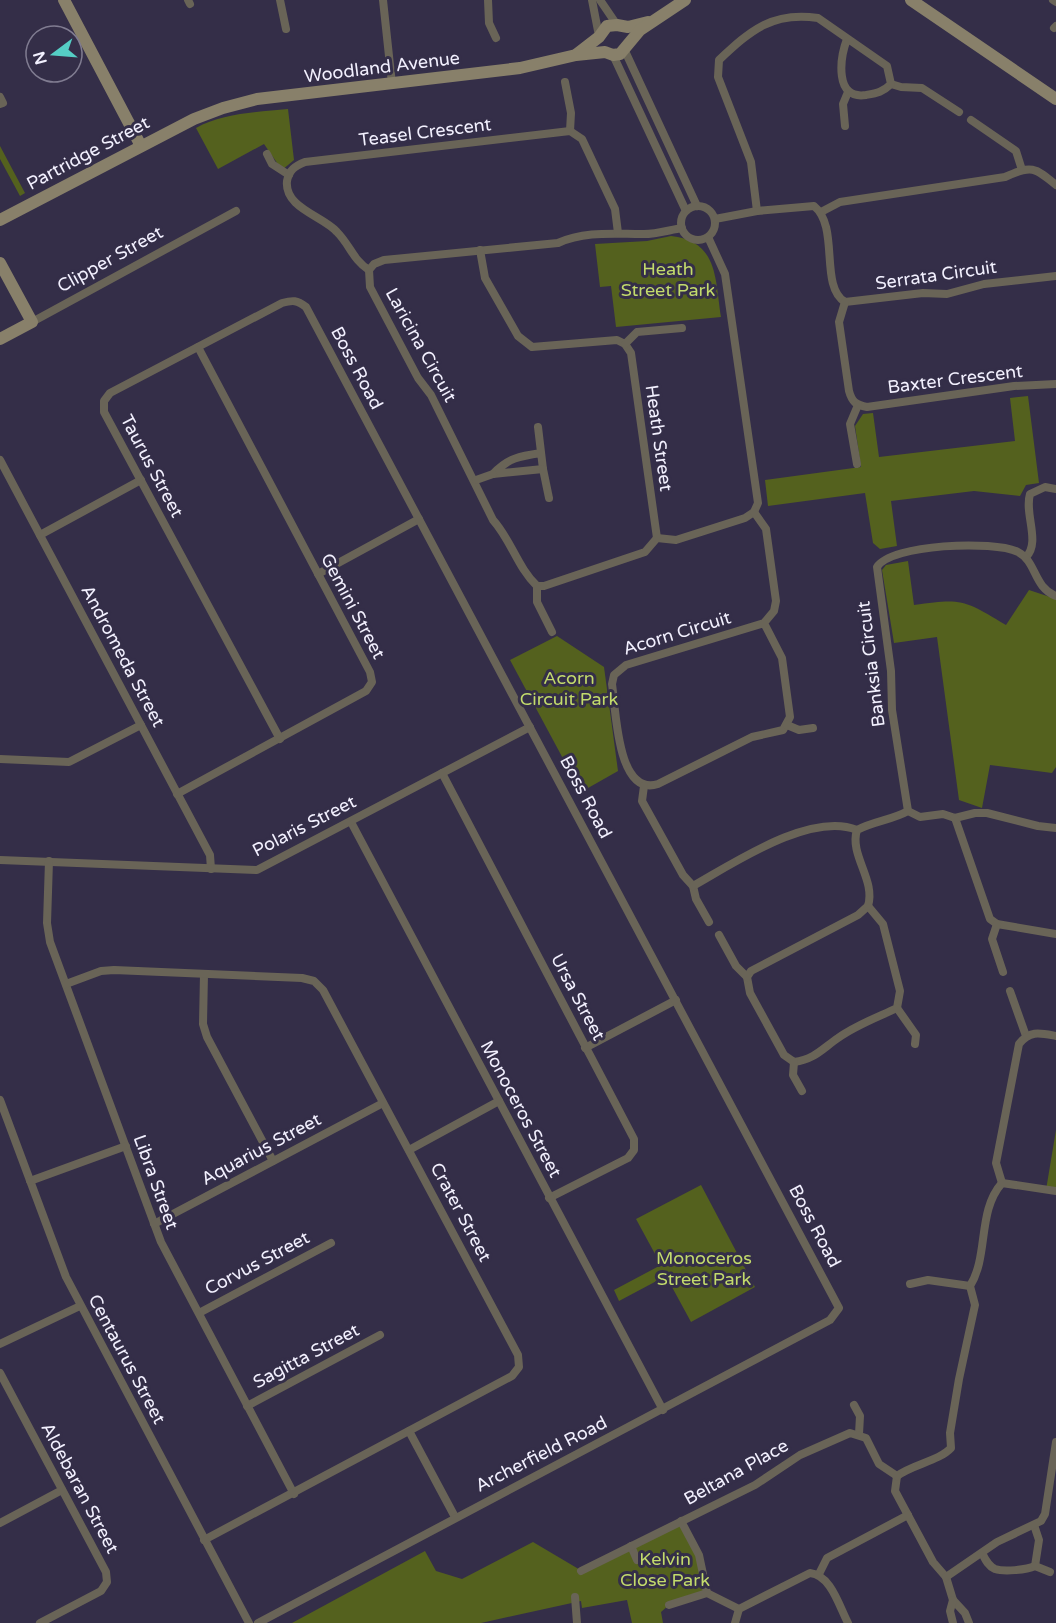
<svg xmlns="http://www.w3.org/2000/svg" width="1056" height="1623" font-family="'Varela Round',sans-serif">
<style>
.green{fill:#54611e}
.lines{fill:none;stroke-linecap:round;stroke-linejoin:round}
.street{stroke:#696457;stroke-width:8}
.secondary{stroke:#88806a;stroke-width:12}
.labels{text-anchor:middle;stroke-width:6;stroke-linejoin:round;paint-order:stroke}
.street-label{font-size:18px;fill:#f2f0fe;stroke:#342e48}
.park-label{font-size:18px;fill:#c3db6c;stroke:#342e48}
</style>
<rect width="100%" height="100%" fill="#342e48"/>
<g class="green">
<path d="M288,109L294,160L282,170L264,144L218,169L196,128C222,113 258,112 288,109Z"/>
<polygon points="0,146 25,193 20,196 0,159"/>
<path d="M671,236C718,241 715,278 721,317L616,327L611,286L600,287L595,244L647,241Z"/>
<polygon points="1028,396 1039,483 1026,485 1020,496 974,491 891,501 897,546 880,549 873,543 865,493 768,506 765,480 861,467 855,426 863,414 873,413 879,457 1015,441 1010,398"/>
<path d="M908,561L914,605C963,598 964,600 1006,625L1029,590L1056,599V767L1052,773L990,765L982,808L959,800L937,637L894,643L882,570L886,565Z"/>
<polygon points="557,636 604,667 618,771 581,792 510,660"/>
<polygon points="1056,1130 1056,1191 1046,1190"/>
<polygon points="701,1185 755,1287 691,1322 666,1276 619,1301 614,1290 661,1265 636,1219"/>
<polygon points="681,1521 699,1555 707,1593 669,1605 661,1612 663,1623 632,1623 627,1600 582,1608 581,1601 481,1623 292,1623 425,1551 436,1571 462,1579 533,1542 582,1571"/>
</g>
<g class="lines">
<g class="street">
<polyline points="188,0 190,4"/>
<polyline points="280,0 286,29"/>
<polyline points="383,0 392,84"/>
<polyline points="488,0 489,23 496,38"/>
<polyline points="592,0 599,36"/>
<polyline points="600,0 617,25"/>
<polyline points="1053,0 1056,2"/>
<polyline points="1054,28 1056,26"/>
<polyline points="625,51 697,206"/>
<polyline points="613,55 686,211"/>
<polyline points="565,82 571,113 570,131"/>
<polyline points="891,84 901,87 922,88 959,112"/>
<polyline points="0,97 3,103 0,104"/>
<polyline points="971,120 1016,151 1022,170"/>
<polyline points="845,126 843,104 848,92"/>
<polyline points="267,154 272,164 289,175"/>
<circle cx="698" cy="223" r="17"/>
<path d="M757,211L751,162L718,77L719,60C750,31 772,11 818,18L887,66L891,84C883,92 877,93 866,95C834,100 840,58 847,39"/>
<path d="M821,212L840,202L1005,177C1031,165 1035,167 1056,185"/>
<path d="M715,219L757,211L814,206C840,227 819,286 845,302L923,293L947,294L984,284L1056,276"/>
<path d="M682,228C669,230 654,235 641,234C613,234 584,231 558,243L384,260L374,264L369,270L370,287L418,378L431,395L493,520C511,540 518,568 537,586H544L645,552L657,538L676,540L745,518L754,512L758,503L725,274L708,237"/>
<polyline points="480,250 485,278 518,336 532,347 617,340 625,344 631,353 657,538"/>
<path d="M369,270C353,260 350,245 337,232C323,216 284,208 287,181C289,170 295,166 305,162L570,131L582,139L615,209L618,233"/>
<path d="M845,302L839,322L849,391C852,402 856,405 867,407L1014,386L1056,384"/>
<polyline points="32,322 236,211"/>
<polyline points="625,344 637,332 682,328"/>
<path d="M538,427L543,469L493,474C508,458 520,456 541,453"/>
<polyline points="0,460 210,855 211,869"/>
<polyline points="857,464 850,424 858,405"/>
<polyline points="543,469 549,498"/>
<polyline points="476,480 493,474"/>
<path d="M754,512L766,529L776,601L774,611L764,623L626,665L614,675L612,684C616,710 617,797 658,784L752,737L783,730L790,717L782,658L764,623"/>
<polyline points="40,535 141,480"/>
<path d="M1026,557C1041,542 1024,514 1030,494L1045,487L1056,489"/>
<polyline points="318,574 419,519"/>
<polyline points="537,586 537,602 552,632"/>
<path d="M1056,596C1033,587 1037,562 1018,552C994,540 891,544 877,567L891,671L892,710L908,811L920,817L943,814L955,818L975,813H987L1038,826L1056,828"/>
<polyline points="787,725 799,730 813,728"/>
<polyline points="0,759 69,762 141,725"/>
<polyline points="442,773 634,1139 634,1150 628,1158 549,1198"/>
<polyline points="644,786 642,801 683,875 693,886 696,899 709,922"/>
<polyline points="177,794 366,691 372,682 370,672 198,347"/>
<polyline points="955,818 990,919 997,924 1056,934"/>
<polyline points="351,822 663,1410"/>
<polyline points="0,860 257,870 530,727"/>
<polyline points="49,861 47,923 50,942 161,1242 294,1494"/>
<path d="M693,886C734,863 811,811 857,830"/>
<path d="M868,906L883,924L900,991L897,1008C878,1017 856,1025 838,1038C822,1049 815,1059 794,1062L784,1055L750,993L747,977L751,971L858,915Z"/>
<path d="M868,906C876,880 849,855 857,830C874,821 892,820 908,811"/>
<polyline points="997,924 992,939 1003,972"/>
<polyline points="719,935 736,966 747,977"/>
<polyline points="204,974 203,1024 207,1037 273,1161"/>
<polyline points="66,984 101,971 114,970 302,978 314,981 323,990 518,1355 519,1367 512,1376 204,1540"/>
<polyline points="1010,991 1026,1036"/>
<polyline points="897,1008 916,1035 915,1044"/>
<polyline points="585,1048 676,1000"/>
<polyline points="794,1062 793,1075 802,1091"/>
<polyline points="0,1100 66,1277 249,1623"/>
<polyline points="409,1150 499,1101"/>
<polyline points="30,1181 126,1146"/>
<path d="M1002,1183L996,1163L1019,1044C1030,1030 1040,1033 1056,1036"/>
<polyline points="154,1224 383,1103"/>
<polyline points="910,1284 928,1280 970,1286"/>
<polyline points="199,1313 331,1243"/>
<polyline points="0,1344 80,1306"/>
<polyline points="0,1373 106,1572 107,1582 101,1591 40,1623"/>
<polyline points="854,1405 860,1416 859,1434"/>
<polyline points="247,1406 380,1335"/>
<polyline points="409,1431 455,1517"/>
<path d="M897,1476C913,1464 939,1461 951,1448L950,1433L959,1379L975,1305L970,1286C989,1256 977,1211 1002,1183L1056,1191"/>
<polyline points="897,1476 895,1491 933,1562 946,1577 953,1600 965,1613 969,1623"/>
<polyline points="0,1523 62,1490"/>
<polyline points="631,1546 637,1560"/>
<path d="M982,1553C985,1559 988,1566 995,1569C1004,1572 1026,1570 1035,1566L1039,1540L1034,1525"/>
<polyline points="1035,1566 1050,1572"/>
<polyline points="581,1571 755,1485 800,1455 850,1433 866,1438 879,1464 897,1476"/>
<polyline points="819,1574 827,1558 908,1515"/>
<polyline points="946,1577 997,1542 1041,1521 1045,1514 1056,1442"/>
<polyline points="707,1593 739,1609"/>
<polyline points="575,1597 577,1623"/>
<polyline points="953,1600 950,1611 953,1623"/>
<polyline points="669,1605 707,1593 699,1555 681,1521"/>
<path d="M258,1623L830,1320L839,1308L306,307C297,300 293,300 282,303L110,393L104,401V412L280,739"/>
<path d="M735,1623L739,1609L810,1573C831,1575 839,1606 848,1623"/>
</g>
<g class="secondary">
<polyline points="64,0 141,146"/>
<polyline points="911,0 1056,99"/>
<polyline points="577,54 599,37 607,26 617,25 628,27 648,22"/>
<polyline points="0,220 194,119 223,108 257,99 520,68 576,55 605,52 613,55 620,54 640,30 685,0"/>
<polyline points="0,263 32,322 0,339"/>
</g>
</g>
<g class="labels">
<g class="street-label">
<text transform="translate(382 67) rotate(-7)" y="6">Woodland Avenue</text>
<text transform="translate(425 132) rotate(-7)" y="6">Teasel Crescent</text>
<text transform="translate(88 153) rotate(-28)" y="6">Partridge Street</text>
<text transform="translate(110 259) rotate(-29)" y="6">Clipper Street</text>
<text transform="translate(936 275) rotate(-8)" y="6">Serrata Circuit</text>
<text transform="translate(421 345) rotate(61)" y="6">Laricina Circuit</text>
<text transform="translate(357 368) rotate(62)" y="6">Boss Road</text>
<text transform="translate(955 379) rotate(-7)" y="6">Baxter Crescent</text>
<text transform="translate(659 438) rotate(82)" y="6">Heath Street</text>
<text transform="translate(152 466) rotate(62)" y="6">Taurus Street</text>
<text transform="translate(353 606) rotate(62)" y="6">Gemini Street</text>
<text transform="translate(677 633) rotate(-17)" y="6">Acorn Circuit</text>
<text transform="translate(123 656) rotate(62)" y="6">Andromeda Street</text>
<text transform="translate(871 664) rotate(-97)" y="6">Banksia Circuit</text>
<text transform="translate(586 797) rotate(62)" y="6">Boss Road</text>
<text transform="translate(304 826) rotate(-27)" y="6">Polaris Street</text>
<text transform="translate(578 997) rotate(62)" y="6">Ursa Street</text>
<text transform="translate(521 1109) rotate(62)" y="6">Monoceros Street</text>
<text transform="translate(261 1149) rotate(-28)" y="6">Aquarius Street</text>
<text transform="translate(156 1182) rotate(70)" y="6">Libra Street</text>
<text transform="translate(461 1212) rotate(62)" y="6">Crater Street</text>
<text transform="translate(815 1226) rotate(62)" y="6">Boss Road</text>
<text transform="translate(257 1263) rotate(-28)" y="6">Corvus Street</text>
<text transform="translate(306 1356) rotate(-28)" y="6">Sagitta Street</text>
<text transform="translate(127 1359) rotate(62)" y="6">Centaurus Street</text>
<text transform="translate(541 1454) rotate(-27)" y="6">Archerfield Road</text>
<text transform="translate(736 1472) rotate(-29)" y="6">Beltana Place</text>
<text transform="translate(80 1488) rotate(62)" y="6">Aldebaran Street</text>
</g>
<g class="park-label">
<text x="668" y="275">Heath<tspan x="668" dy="21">Street Park</tspan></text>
<text x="569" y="684">Acorn<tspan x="569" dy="21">Circuit Park</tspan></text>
<text x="704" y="1264">Monoceros<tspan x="704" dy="21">Street Park</tspan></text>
<text x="665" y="1565">Kelvin<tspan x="665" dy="21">Close Park</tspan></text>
</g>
</g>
<g transform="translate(54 54) rotate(254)"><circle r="28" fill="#342e48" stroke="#807c91" stroke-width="1.5"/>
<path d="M0-4.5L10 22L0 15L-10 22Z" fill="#55cec5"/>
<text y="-9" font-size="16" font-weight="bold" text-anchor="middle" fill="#f2f0fe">N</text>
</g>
</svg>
